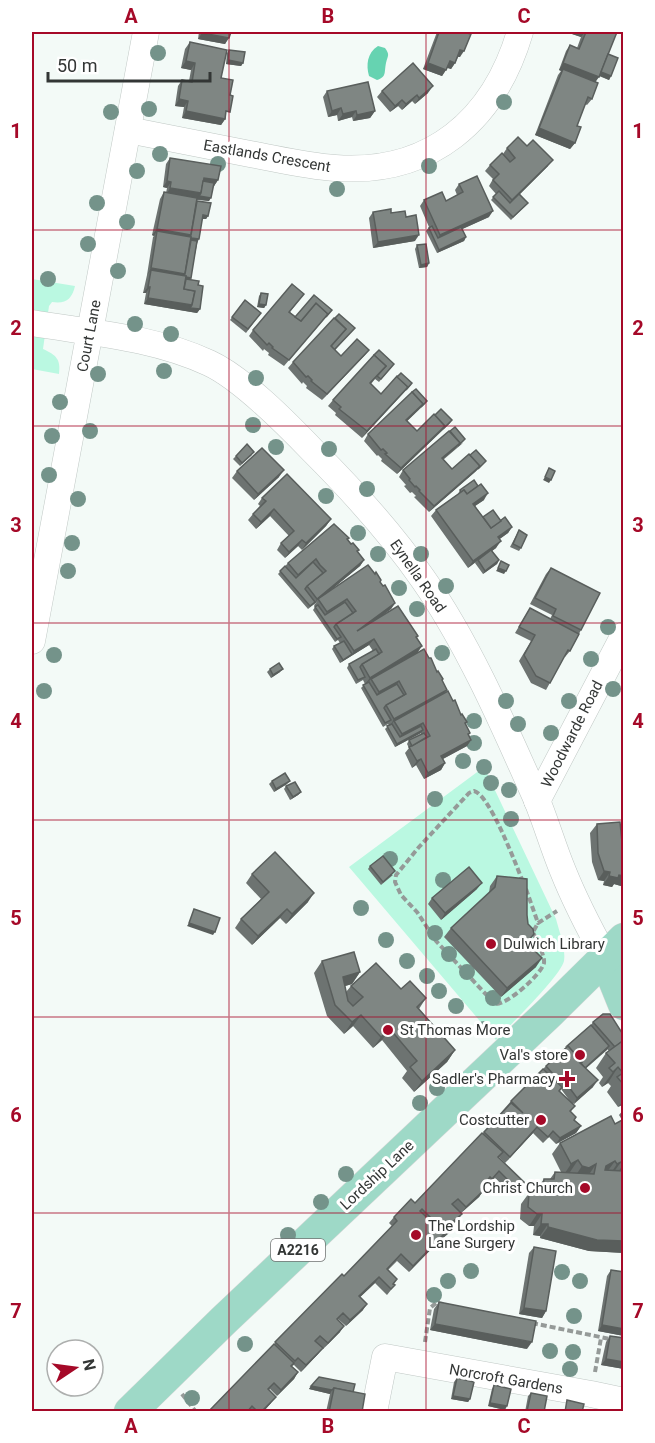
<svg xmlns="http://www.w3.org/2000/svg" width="655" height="1443" font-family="Roboto,sans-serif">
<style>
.green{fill:#baf8e1}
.water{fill:#66d3b1}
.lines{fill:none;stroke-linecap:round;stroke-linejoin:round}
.minor-casing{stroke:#c0c8c5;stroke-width:27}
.major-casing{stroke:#d6d7d7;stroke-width:33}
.path{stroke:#959a98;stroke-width:4;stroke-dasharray:6 3;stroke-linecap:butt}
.minor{stroke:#fff;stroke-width:26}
.major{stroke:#9ed9c7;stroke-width:32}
.tree{fill:#74938a}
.wall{fill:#6d7371;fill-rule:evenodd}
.shaded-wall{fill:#595e5c}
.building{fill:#7f8683;stroke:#595e5c;stroke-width:1.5}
.grid{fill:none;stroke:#a50928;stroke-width:1.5;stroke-opacity:0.55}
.poi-dot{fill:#a50928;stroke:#fff;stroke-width:2}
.labels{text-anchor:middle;stroke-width:6;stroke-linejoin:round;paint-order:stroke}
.shield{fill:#fff;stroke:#707272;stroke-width:1.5}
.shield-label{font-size:14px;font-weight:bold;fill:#333635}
.street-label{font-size:15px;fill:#333635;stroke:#fff}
.poi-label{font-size:15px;fill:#333635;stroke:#fff;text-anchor:end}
.neatline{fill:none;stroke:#a50928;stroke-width:2}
.grid-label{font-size:20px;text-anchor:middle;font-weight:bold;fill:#a50928}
</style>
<rect width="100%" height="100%" fill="#f3faf7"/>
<g class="green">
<path d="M32,279L75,286C72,299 66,304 52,302L49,306L43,349C56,355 61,359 59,374L32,369Z"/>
<path d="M484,767L556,919C559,931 566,948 564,961C560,977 509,1026 496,1040L349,867Z"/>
</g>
<path class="water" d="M378,46L385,48C390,55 388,55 386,63C384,72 387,77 377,80L369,76C366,65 367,53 378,46Z"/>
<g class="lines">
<defs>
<g id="minor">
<path d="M128,130C169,138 209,146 250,154C278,159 306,166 335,168C431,175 494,120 520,32"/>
<path d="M32,323C92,333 153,337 209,363C242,378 287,424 313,451C353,491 391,533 423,579C468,643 504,726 536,798C546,822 553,847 563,871C575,901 589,928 605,957"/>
<polyline points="32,641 146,32"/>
<polyline points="537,801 624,635"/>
<polyline points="374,1412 385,1357 591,1394 624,1401"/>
</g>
<g id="major">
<polyline points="605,957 624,1004"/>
<polyline points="130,1412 223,1321 550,1012 624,939"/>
</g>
</defs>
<use href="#minor" class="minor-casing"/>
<use href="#major" class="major-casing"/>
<g class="path">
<path d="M523,882C516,865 490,795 474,791L469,793L419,847L396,875L395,882L401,895L417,912L436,941L495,1004C507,1005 541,975 544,963C545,955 536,940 533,932L538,923"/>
<polyline points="526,889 538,923 557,911"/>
<polyline points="532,1323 610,1339"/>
<polyline points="425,1342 430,1308 436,1303 443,1304"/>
<polyline points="595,1372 601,1338"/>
<polyline points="182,1394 196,1412"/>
</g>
<use href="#minor" class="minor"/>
<use href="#major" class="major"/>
</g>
<g class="tree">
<circle cx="158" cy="53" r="8"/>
<circle cx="504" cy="102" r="8"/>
<circle cx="149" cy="109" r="8"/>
<circle cx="111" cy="112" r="8"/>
<circle cx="160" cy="154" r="8"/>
<circle cx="218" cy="164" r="8"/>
<circle cx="429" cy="166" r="8"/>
<circle cx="137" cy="171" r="8"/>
<circle cx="337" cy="189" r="8"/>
<circle cx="97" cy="203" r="8"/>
<circle cx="127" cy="222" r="8"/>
<circle cx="88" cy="244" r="8"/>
<circle cx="118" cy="271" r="8"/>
<circle cx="48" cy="279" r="8"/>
<circle cx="135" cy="324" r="8"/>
<circle cx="171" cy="334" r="8"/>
<circle cx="164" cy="371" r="8"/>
<circle cx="98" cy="374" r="8"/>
<circle cx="256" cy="378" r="8"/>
<circle cx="60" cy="402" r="8"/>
<circle cx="253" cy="425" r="8"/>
<circle cx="90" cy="431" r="8"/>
<circle cx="52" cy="436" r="8"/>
<circle cx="276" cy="447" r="8"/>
<circle cx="329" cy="449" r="8"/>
<circle cx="49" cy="475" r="8"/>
<circle cx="367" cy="489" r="8"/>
<circle cx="326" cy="496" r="8"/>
<circle cx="78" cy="499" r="8"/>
<circle cx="358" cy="533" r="8"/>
<circle cx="72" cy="543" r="8"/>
<circle cx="378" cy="554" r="8"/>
<circle cx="421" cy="554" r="8"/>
<circle cx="68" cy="571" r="8"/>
<circle cx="446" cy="586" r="8"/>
<circle cx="399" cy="588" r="8"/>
<circle cx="417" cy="609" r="8"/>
<circle cx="608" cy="627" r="8"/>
<circle cx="442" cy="653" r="8"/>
<circle cx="54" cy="655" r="8"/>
<circle cx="591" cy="659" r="8"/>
<circle cx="613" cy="689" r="8"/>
<circle cx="44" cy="691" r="8"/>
<circle cx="506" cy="701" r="8"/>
<circle cx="569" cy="701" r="8"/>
<circle cx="474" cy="721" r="8"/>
<circle cx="518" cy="724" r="8"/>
<circle cx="551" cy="733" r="8"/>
<circle cx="474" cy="743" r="8"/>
<circle cx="463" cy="761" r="8"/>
<circle cx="484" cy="767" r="8"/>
<circle cx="491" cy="783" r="8"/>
<circle cx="509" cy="790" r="8"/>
<circle cx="435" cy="799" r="8"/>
<circle cx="511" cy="819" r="8"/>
<circle cx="390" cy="859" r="8"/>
<circle cx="443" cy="880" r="8"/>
<circle cx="361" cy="908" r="8"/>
<circle cx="435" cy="933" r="8"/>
<circle cx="386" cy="940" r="8"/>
<circle cx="449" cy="954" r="8"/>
<circle cx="407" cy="961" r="8"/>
<circle cx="467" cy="972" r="8"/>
<circle cx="427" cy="976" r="8"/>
<circle cx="439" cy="991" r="8"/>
<circle cx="493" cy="998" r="8"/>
<circle cx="456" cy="1006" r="8"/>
<circle cx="484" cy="1029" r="8"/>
<circle cx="437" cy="1088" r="8"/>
<circle cx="420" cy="1103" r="8"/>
<circle cx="346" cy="1174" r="8"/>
<circle cx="321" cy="1202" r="8"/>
<circle cx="288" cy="1235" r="8"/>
<circle cx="471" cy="1271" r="8"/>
<circle cx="562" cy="1272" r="8"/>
<circle cx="448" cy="1281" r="8"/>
<circle cx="580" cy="1281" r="8"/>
<circle cx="434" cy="1295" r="8"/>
<circle cx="574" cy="1316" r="8"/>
<circle cx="245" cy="1344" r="8"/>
<circle cx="550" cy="1351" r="8"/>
<circle cx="573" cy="1352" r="8"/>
<circle cx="570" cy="1369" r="8"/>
<circle cx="192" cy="1398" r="8"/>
</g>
<g class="wall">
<polygon points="199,32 231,32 225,44 198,39"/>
<polygon points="437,32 463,32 460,57 458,57 455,63 451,69 447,68 442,76 423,69"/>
<polygon points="573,32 617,32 608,54 611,76 609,80 599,76 595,82 592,99 587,105 585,104 577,126 575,143 570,149 535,135 558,75 561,71 559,70 566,51 570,45 577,48 581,37 572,34"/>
<polygon points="190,42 221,78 226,118 221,125 182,118 184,107 175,106 178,86 182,80 189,81 191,70 181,68 185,49"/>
<polygon points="229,50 243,63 241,66 226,64 227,53"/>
<polygon points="327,91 375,111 370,118 353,121 352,117 338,121 337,115 328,117 323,97"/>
<polygon points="382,91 428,93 415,104 412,101 402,110 398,106 390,112 377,97"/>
<polygon points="507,148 548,166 520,194 528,203 511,220 491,200 496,194 489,186 493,179 485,171 490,165 503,154"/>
<polygon points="170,158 218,180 214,186 213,186 209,201 197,200 197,201 208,216 206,219 202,219 190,280 198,285 200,309 197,313 144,304 146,293 143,293 147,275 153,237 154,236 152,235 160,199 164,192 166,193 167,188 163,187 166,164"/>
<polygon points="459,184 489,217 462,229 466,237 464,241 437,253 426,231 429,227 420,206 424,200 446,201 457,195 455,190"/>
<polygon points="373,212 391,213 406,217 415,241 373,248 369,218"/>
<polygon points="417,245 429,263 427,267 419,268 415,249"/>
<polygon points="261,293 266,305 264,308 257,307 259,296"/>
<polygon points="304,294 290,312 295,317 332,310 284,366 268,355 269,353 264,349 263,351 249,336 253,330"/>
<polygon points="245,300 261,313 246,333 230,320"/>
<polygon points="352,331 335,350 341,356 369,350 364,356 322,400 306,388 307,386 303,382 302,384 288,368 293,362"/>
<polygon points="394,364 379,382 375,379 371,384 381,394 412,383 362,438 335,415 336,413 328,406 333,400"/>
<polygon points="427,401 407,421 417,431 450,423 397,474 381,461 382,459 378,455 377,456 364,441 368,434"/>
<polygon points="463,443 443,460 452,469 486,461 475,472 429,512 414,497 416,496 412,492 410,493 404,486 406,485 399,477 403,470"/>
<polygon points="252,455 240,466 233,459 236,456"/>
<polygon points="237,471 279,477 254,500 232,478"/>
<polygon points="460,490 484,500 475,506 483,517 501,521 512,527 508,533 499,539 496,548 492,551 499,560 497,564 483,574 475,563 476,562 468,568 431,516 436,510 458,494"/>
<polygon points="262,498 331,519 326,526 302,550 298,546 285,558 277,550 281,543 289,536 270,516 256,529 248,520 253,514 260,506 258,504"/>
<polygon points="519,530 521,548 519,551 510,547"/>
<polygon points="349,538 348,540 364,560 360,566 326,594 375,574 381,580 380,582 395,603 391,609 379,618 418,636 417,638 422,646 417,653 443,679 442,681 444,693 467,722 466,724 470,733 469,735 471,740 467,746 443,759 445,763 441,770 424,779 416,765 412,768 405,753 409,748 407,744 409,740 421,734 421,733 395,747 385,729 389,725 388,724 383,727 361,688 365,684 363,680 356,684 347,668 349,664 373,651 369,645 340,663 332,649 334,646 340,643 338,640 335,642 313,610 315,607 314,605 317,602 308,609 278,574 288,563"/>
<polygon points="551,568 581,630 570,651 565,657 564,657 546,690 531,683 519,661 531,641 515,633 530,608 550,619 552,615 530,604 546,574"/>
<polygon points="270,669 280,672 271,678 267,672"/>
<polygon points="272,781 287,784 274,792 269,784"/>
<polygon points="286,786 301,792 298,795 290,800 284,789"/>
<polygon points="597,824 624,843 624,884 621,886 614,884 612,887 603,885 604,881 598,880 592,862 590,833"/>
<polygon points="370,866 393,875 381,885 368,869"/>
<polygon points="252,874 308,902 286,924 280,918 252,945 235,928 241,919 261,899 246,883"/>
<polygon points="497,876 527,915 528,944 536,967 501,997 444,937 451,928 489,893 490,886"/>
<polygon points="477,889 441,920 428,904 432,898"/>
<polygon points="322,961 360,972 352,984 345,986 346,992 351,986 401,989 426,998 419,1009 455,1050 447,1062 414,1092 402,1078 407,1071 382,1040 373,1048 353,1026 344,1034 327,1016 314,973"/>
<path d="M593,1022L624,1036V1104L618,1107L607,1092L611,1086L608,1083L602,1087L599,1083L603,1077L596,1068L606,1053L609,1051L607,1049L585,1068L593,1087L573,1104L571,1112L574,1120L581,1126L576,1133L556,1144L549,1137L543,1143L533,1133L505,1163L499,1157V1158L525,1183L514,1196L495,1178L487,1185L486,1183L482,1189L483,1191L479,1197L461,1213L458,1220L452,1225L453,1226L449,1233L443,1238H442L409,1272L397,1261L388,1270L395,1285L387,1295L375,1283L360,1297L363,1310L346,1326L338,1319L340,1332L323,1349L322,1348L318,1354L301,1372L294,1365L292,1366L298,1372L294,1379L277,1396L270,1389L269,1390L271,1403L263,1412H208L342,1274L344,1276L392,1226L389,1223L394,1217L415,1203L483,1133L511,1101L546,1066L591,1025ZM561,1089L572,1104L560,1091Z"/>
<polygon points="624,1109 624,1253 589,1251 540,1238 540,1236 533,1235 534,1226 529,1226 520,1219 521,1204 529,1193 538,1187 544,1179 550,1179 555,1172 561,1172 552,1154 560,1143 615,1124 622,1120 619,1115"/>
<polygon points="534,1247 546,1311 542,1318 519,1314 529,1253"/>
<polygon points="611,1270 624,1272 624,1336 598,1331 607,1276"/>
<polygon points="439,1302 527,1349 430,1330 434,1309"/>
<polygon points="610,1336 624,1338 624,1369 601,1365 606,1342"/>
<polygon points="457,1378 470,1399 468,1402 451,1399 454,1382"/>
<polygon points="494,1385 505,1410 488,1406 492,1389"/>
<polygon points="311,1386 353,1392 362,1412 326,1412 330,1394 309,1389"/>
<polygon points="531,1393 544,1412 525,1412 528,1396"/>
</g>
<g class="shaded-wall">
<polygon points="574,32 585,32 581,37 572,34"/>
<polygon points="202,33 229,38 225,44 198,39"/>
<polygon points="460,50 464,51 460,57 456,56"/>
<polygon points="228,60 243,63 241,66 226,64"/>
<polygon points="186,61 195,63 191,70 181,68"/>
<polygon points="450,61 455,63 451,69 446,67"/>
<polygon points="428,63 446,70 442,76 423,69"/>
<polygon points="563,63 599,77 594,84 559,70"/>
<polygon points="600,72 611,76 609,80 598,75"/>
<polygon points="433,86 428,93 415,104 419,98"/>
<polygon points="417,95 412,101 402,110 406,104"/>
<polygon points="179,99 188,101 184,107 175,106"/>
<polygon points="402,100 398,106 390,112 395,106"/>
<polygon points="341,108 337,115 328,117 332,111"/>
<polygon points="186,111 225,119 221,125 182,118"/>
<polygon points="356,111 352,117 338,121 343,114"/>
<polygon points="375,111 370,118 353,121 357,115"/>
<polygon points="539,128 575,143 570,149 535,135"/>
<polygon points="553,160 548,166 508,206 512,200"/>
<polygon points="204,178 218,180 214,186 201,184"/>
<polygon points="167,181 171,182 167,188 163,187"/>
<polygon points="170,188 201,193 211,198 209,201 166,195"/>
<polygon points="493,211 489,217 436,241 440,235"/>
<polygon points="203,215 208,216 206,219 201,219"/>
<polygon points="157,229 191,235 199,239 197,243 157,231 154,236 152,235"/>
<polygon points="419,235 415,241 373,248 378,242"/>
<polygon points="466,237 464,241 437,253 439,250"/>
<polygon points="429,263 427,267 419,268 421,265"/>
<polygon points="151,268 185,274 191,278 189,282 151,270 147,275"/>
<polygon points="148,287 150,287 146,293 143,293"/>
<polygon points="148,298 192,305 200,309 197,313 144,304"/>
<polygon points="259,304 266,305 264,308 257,307"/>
<polygon points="369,350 364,356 322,400 327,394"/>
<polygon points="412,383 410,386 362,438 367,431"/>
<polygon points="427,401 425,404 402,426 406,420"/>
<polygon points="452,420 450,423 397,474 401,468"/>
<polygon points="460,443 455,449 437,464 442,458"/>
<polygon points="486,461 475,472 429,512 434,506"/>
<polygon points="284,470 279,477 254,500 258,494"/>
<polygon points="545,477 551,480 549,483 543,480"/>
<polygon points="488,493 484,500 469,510 473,504"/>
<polygon points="274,509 270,516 256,529 261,522"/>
<polygon points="331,519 326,526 302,550 306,543"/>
<polygon points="512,527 508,533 493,544 498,537"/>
<polygon points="302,540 298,546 285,558 289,552"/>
<polygon points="501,541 496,548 478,561 478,560 468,568 473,561"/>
<polygon points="364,560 360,566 319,600 318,599 313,605 317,599"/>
<polygon points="499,560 497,564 483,574 485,571"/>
<polygon points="498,568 506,571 504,574 496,571"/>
<polygon points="395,603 391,609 353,637 357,631"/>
<polygon points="374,639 369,645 340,663 343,660 352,654 354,651"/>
<polygon points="422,646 417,653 371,679 368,682 365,684 370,678"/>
<polygon points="283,669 280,672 271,678 273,675"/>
<polygon points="399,681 395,687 374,698 379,692"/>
<polygon points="447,690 442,696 394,721 390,726 394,719"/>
<polygon points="423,723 418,729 397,740 402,734"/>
<polygon points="423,730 421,733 395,747 397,744"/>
<polygon points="471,740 467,746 437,762 441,756"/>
<polygon points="421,759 416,765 412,768 417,761"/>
<polygon points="445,763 441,770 424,779 428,773"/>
<polygon points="290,781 287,784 274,792 276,789"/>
<polygon points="301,792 298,795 290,800 293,797"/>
<polygon points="604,871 610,872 604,881 598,880"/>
<polygon points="619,875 624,876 624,884 621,886 614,884 612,887 603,885 609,876"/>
<polygon points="482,883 477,889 441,920 445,913"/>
<polygon points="314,893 308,902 286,924 292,914"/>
<polygon points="287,909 280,918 252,945 258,936"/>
<polygon points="189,923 215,932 213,935 187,926"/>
<polygon points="542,958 536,967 501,997 507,988"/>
<polygon points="360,972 352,984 335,989 343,977"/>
<polygon points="361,1015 353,1026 344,1034 352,1022"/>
<polygon points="390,1029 382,1040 373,1048 381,1037"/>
<polygon points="609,1046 607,1050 583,1071 585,1068"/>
<polygon points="455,1050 447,1062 414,1092 422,1081"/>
<polygon points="618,1067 608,1083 602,1087 613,1072"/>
<polygon points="598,1080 593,1087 573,1105 577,1098"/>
<polygon points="624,1100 624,1104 618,1107"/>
<polygon points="581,1126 576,1133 556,1144 560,1138"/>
<polygon points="537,1127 533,1133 505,1163 510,1157"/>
<polygon points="578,1160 570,1172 563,1176 571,1164"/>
<polygon points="615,1161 607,1172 597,1177 606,1166"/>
<polygon points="621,1162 613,1173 609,1176 617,1164"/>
<polygon points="596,1164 588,1176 574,1178 582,1166"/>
<polygon points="624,1164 624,1171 615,1176 623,1165"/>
<polygon points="483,1191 479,1197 461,1213 466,1207"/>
<polygon points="462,1214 458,1220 446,1230 450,1224"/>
<polygon points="537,1214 542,1214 534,1226 529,1226"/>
<polygon points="541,1224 548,1224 540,1236 533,1235"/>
<polygon points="453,1226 449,1233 443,1238 442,1238 409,1272 413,1266 440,1238 444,1231"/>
<polygon points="548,1227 624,1241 624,1253 589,1251 540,1238"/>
<polygon points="379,1277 375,1283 355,1302 359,1296"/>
<polygon points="367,1304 363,1310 346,1326 350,1320"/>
<polygon points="524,1308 546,1311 542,1318 519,1314"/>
<polygon points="435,1324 532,1342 527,1349 430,1330"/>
<polygon points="602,1325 624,1329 624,1336 598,1331"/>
<polygon points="344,1326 340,1332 323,1349 328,1343"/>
<polygon points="323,1348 318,1354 301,1372 306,1365"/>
<polygon points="606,1359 624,1362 624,1369 601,1365"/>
<polygon points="298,1372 294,1379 277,1396 281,1390"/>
<polygon points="311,1386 332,1390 330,1394 309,1389"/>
<polygon points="453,1396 470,1399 468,1402 451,1399"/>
<polygon points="276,1397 271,1403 263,1412 261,1412"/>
<polygon points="490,1403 507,1406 505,1410 488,1406"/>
</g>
<g class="building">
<polygon points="202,32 231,32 229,38 202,33"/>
<polygon points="439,32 463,32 471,34 464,51 460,50 455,63 450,61 446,70 428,63"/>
<polygon points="586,32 617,32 599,77 563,63 570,45 579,49"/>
<polygon points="190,42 227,50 221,78 233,80 230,95 233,96 230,112 226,111 225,119 186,111 188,101 179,99 182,80 192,82 195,63 186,61"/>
<polygon points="229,50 245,52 243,63 228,60"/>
<polygon points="608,54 618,58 611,76 601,72"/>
<polygon points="413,63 433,86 419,98 417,95 406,104 402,100 395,106 382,91"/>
<polygon points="563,69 598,83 592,99 588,97 577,126 581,127 575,143 539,128"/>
<polygon points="368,82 375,111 357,115 356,111 343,114 341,108 332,111 327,91"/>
<polygon points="518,137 527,146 533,140 553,160 512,200 493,180 499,174 490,165 502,153 510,162 515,158 507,148"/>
<polygon points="170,158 221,166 218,180 204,178 201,193 170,188 171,182 167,181"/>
<polygon points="477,176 493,211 440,235 424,200 442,192 446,201 463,192 459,184"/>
<polygon points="203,181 214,183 211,198 199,196 201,193"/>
<polygon points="499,191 510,203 519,194 528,203 513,217 493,197"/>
<polygon points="164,192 197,198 191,235 157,229"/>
<polygon points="197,201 211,203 208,216 203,215 199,239 191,238 191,237 190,237 191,235"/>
<polygon points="391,209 391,213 405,211 406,217 416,215 419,235 378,242 373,212"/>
<polygon points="432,226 438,238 461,227 466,237 439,250 429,228"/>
<polygon points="157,231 191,237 185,274 151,268"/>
<polygon points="191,240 197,241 191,278 186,277 186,276 184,276 185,274"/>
<polygon points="426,244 429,263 421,265 417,245"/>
<polygon points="151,270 186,276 184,289 195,291 192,305 148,298 150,287 148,287"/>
<polygon points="186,279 199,281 198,285 203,286 200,309 190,308 192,305 195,291 184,289"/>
<polygon points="292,284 304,294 289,312 301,321 316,303 328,314 289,360 272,348 273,347 269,343 267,345 253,330"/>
<polygon points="261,293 268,294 266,305 259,304"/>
<polygon points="314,295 332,310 326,317 328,314 316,303 301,321 295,317"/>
<polygon points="245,300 261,313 248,329 232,317"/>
<polygon points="339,314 355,328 334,350 331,346 346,329 335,318"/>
<polygon points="334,318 346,329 331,346 341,356 357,339 369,350 327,394 311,381 312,380 308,376 306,377 293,362"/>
<polygon points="379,350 394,364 381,379 377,376 386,366 374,355"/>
<polygon points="374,355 386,366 370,383 381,394 397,376 408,387 367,431 339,409 341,407 333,400"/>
<polygon points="401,373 412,383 406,390 408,387 397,377"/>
<polygon points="416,389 427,401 421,407 423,404 412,392"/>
<polygon points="412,392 423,404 406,420 417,431 434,414 445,426 401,468 385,454 387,453 383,449 381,450 368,434"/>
<polygon points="441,409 452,420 443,429 445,426 435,415"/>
<polygon points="455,427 465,439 458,446 460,443 450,431"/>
<polygon points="449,431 460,443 442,458 452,469 469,454 480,466 434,506 419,491 420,490 416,486 415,487 409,480 410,479 403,470"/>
<polygon points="247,444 254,452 242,463 236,456"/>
<polygon points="262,448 284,470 258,494 237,471"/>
<polygon points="476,450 486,461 478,469 480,466 470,455"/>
<polygon points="549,468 555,471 551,480 545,477"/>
<polygon points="287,474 331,519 306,543 302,540 289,552 281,543 294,531 274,509 261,522 253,514 266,501 262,498"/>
<polygon points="474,480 478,486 467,494 464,490 461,492 460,490"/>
<polygon points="481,484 488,493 473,504 491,528 505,517 512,527 498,537 501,541 473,561 436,510 464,490 467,494"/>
<polygon points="493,510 501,521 491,528 483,517"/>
<polygon points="334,524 349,538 347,539 351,544 353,543 359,550 357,551 364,560 317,599 307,586 326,571 320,565 316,559 298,575 288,563"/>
<polygon points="519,530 527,535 521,548 513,544"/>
<polygon points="491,550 499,560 485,571 478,560"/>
<polygon points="501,561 509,565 506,571 498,568"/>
<polygon points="313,562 323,573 307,586 305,589 315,602 310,606 280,571 285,566 296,578"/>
<polygon points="368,565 375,574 376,572 381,580 380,582 383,586 385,585 395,603 357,631 398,606 418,636 416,637 422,646 370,678 362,664 382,652 374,639 354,651 336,624 356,611 347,599 327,612 318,599"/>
<polygon points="551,568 600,593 581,630 553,616 556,609 535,598"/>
<polygon points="345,602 353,613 336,624 334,627 341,637 337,639 315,607 318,605 325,615"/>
<polygon points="530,608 579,634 570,651 568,650 550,683 536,676 524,655 535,635 519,627"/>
<polygon points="344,641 352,654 343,660 334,646"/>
<polygon points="376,649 379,654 362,664 360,667 365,677 358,680 349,664"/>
<polygon points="424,649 429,658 431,658 437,672 438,671 443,679 442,680 447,690 394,719 386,705 406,694 399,681 379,692 371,679"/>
<polygon points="279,663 283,669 273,675 270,669"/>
<polygon points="369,682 377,695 397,684 404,695 386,705 384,708 391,720 385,723 363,685"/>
<polygon points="448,691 453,701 455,700 461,715 462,714 467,722 465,723 470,733 468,734 471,740 441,756 445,763 428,773 421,759 417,761 409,747 430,736 423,723 402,734 394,721"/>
<polygon points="392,724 400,737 421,726 423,730 397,744 387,726"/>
<polygon points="424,733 427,737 412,746 409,740"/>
<polygon points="285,773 290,781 276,789 272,781"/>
<polygon points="295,782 301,792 293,797 286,786"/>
<polygon points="620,822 622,842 624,843 624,876 619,875 618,878 609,876 610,872 604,871 598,853 597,824"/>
<polygon points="275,852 314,893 292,914 287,909 258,936 241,919 269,892 252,874"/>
<polygon points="383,856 395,871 383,882 370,866"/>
<polygon points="469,867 482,883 445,913 432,898"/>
<polygon points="497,876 527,879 527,915 528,924 533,929 534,934 528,941 528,944 542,958 507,988 451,928 495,887"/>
<polygon points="194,909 220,918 215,932 189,923"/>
<polygon points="354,952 360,972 343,977 348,1001 353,1006 363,997 351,986 376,963 401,989 410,981 426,998 417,1007 455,1050 422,1081 410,1067 417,1061 390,1029 381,1037 361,1015 352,1022 335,1005 322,961"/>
<polygon points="603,1014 610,1014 624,1036 624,1040 615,1047 593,1022"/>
<polygon points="591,1025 609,1046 585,1068 581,1063 582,1062 568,1046 567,1046"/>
<polygon points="624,1040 624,1085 617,1077 623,1073 618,1067 613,1072 609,1068 615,1063 606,1053"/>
<polygon points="568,1046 582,1062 580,1063 598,1080 577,1098 563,1079 560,1082 546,1066"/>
<polygon points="543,1069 562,1087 559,1091 575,1106 570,1111 576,1117 574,1120 581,1126 560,1138 553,1131 548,1137 537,1127 510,1157 484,1132 511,1103 523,1113 511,1101"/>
<polygon points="611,1116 615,1124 624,1119 624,1164 623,1165 621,1162 617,1164 615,1161 606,1166 605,1170 624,1171 624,1241 597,1240 548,1227 548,1224 541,1224 542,1214 537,1214 528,1207 529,1193 538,1187 543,1187 544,1179 554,1179 555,1172 594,1174 596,1164 589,1168 582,1166 578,1160 571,1164 560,1143"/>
<polygon points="482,1133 503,1152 498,1157 525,1183 518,1190 499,1171 492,1179 490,1177 481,1189 483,1191 466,1207 458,1199 452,1204 462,1214 450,1224 453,1226 448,1232 444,1231 422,1209 420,1211 444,1234 413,1266 401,1254 387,1269 397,1279 393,1284 395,1285 391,1289 379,1277 359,1296 367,1304 359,1312 350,1320 343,1313 337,1319 344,1326 328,1343 320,1336 315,1341 323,1348 306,1365 298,1358 295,1361 275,1342 342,1274 344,1276 397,1221 394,1217 411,1199 415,1203"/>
<polygon points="534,1247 556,1251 546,1311 524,1308"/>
<polygon points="611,1270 624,1272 624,1329 602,1325"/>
<polygon points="439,1302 536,1321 532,1342 435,1324"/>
<polygon points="610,1336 624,1338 624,1362 606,1359"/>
<polygon points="274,1344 294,1363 291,1366 298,1372 281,1390 274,1383 268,1389 276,1397 261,1412 258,1412 252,1406 247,1412 208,1412"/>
<polygon points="319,1377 355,1384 353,1392 334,1388 332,1390 311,1386"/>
<polygon points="457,1378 474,1382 470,1399 453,1396"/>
<polygon points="494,1385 511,1389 507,1406 490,1403"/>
<polygon points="334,1388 365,1394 362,1412 329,1412"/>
<polygon points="531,1393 547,1396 544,1412 527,1411"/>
<polygon points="567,1400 584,1404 582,1412 565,1412"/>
</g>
<path class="grid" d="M229,32V1412M426,32V1412M32,230H624M32,426H624M32,623H624M32,820H624M32,1017H624M32,1213H624"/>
<g class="poi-dot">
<circle cx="491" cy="944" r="6"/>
<circle cx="388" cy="1030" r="6"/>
<circle cx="580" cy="1055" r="6"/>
<path d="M564 1070h6v6h6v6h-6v6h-6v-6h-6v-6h6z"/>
<circle cx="541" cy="1120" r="6"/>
<circle cx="585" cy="1188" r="6"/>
<circle cx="416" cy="1235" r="6"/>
</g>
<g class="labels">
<rect class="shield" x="271" y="1239" width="54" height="22" rx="4.5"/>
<g class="shield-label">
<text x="298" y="1255">A2216</text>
</g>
<g class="street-label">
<text transform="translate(267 156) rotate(10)" y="5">Eastlands Crescent</text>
<text transform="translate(89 336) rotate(-79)" y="5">Court Lane</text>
<text transform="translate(418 576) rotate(55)" y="5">Eynella Road</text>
<text transform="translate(572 734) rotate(-63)" y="5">Woodwarde Road</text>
<text transform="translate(377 1175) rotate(-43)" y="5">Lordship Lane</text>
<text transform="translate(506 1379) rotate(10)" y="5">Norcroft Gardens</text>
</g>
<g class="poi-label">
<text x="503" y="949" text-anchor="start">Dulwich Library</text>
<text x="400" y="1035" text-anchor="start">St Thomas More</text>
<text x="568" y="1060">Val's store</text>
<text x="555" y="1084">Sadler's Pharmacy</text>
<text x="529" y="1125">Costcutter</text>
<text x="573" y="1193">Christ Church</text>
<text x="428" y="1231" text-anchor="start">The Lordship<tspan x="428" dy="17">Lane Surgery</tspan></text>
</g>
</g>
<rect width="655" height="1443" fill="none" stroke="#ffffff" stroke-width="66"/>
<g transform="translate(75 1368) rotate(77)"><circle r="28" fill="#ffffff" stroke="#adafae" stroke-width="1.5"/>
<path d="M0-4.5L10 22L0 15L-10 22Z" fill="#a50928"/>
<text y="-9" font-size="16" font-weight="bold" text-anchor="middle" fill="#333635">N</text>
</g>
<path d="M48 72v9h162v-9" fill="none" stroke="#333635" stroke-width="3"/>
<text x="57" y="72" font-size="18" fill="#333635" stroke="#ffffff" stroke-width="4.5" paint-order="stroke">50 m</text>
<rect x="33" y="33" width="589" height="1377" class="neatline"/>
<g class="grid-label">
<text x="131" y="23">A</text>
<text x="328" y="23">B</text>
<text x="524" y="23">C</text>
<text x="16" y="138">1</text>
<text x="638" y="138">1</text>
<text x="16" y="335">2</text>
<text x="638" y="335">2</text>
<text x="16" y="532">3</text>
<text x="638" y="532">3</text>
<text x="16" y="728">4</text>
<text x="638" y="728">4</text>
<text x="16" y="925">5</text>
<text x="638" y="925">5</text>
<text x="16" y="1122">6</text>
<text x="638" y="1122">6</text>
<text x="16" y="1318">7</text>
<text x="638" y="1318">7</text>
<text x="131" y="1433">A</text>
<text x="328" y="1433">B</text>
<text x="524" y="1433">C</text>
</g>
</svg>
